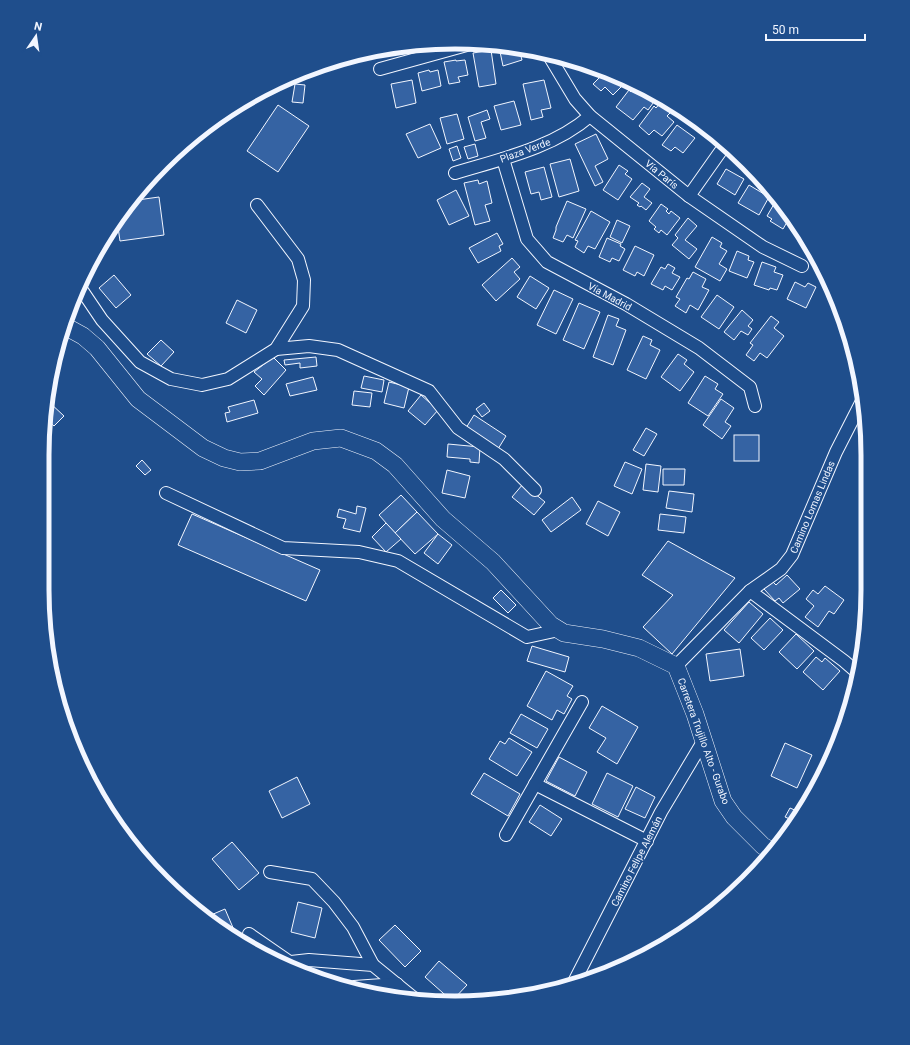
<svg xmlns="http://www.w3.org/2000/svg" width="910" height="1045" font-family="Roboto,sans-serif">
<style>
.building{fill:#3563a3;stroke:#f2f6ff}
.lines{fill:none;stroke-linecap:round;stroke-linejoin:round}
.minor-casing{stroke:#f2f6ff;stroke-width:14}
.secondary-casing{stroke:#f2f6ff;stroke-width:18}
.minor{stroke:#1f4e8c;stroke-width:12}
.secondary{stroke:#1f4e8c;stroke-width:17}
.labels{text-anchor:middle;stroke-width:3;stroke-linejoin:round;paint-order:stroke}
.street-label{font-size:10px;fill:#f2f6ff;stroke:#1f4e8c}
.rim{fill:none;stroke:#f2f6ff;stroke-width:5}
</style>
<rect width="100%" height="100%" fill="#1f4e8c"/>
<g class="building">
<polygon points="501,46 519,49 522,60 503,66 499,47"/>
<polygon points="491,50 496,84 479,87 473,53"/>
<polygon points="456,60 456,61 465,60 468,75 458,77 460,82 449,84 444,62"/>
<polygon points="429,70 430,72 438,70 441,86 422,91 418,73"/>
<polygon points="605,72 626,82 613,95 605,87 601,91 593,84"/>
<polygon points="412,80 416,103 396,108 391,84"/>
<polygon points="544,80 551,108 541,110 543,117 531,120 523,84"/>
<polygon points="295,84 305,85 303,103 292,102"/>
<polygon points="637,84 656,99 648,110 644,107 633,120 616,107 629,90 631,92"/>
<polygon points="514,101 521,125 501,130 494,106"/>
<polygon points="661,102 672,111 667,116 674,122 662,136 654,130 649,135 639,126 654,106 656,108"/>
<polygon points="278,105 309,126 278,172 247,151"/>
<polygon points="487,110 490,119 481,122 486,138 475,141 468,117"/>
<polygon points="457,114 464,139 447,144 440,118"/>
<polygon points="430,124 441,148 418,158 406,134"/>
<polygon points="677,125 695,138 683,153 675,147 671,151 662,145"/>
<polygon points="596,134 608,159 595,166 603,182 595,186 575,144"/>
<polygon points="475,144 478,156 468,159 464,147"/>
<polygon points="457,146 461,158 453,161 449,149"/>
<polygon points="570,159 579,191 559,197 550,164"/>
<polygon points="619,165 628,171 625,174 632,179 618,200 603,190"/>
<polygon points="544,167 552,197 541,200 539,192 531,194 525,172"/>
<polygon points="726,169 744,179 735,195 717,184"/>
<polygon points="478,180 479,184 487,181 492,203 485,205 490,221 475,225 464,183"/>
<polygon points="642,183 650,189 644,197 652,203 646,210 641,206 640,207 637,205 639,203 630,197"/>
<polygon points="749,185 769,197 759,215 738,203"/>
<polygon points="456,190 469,216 449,225 437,200"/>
<polygon points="159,197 164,235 120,241 117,220 127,203 130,201"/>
<polygon points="567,201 586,209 573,238 567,235 563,242 553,238 556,230 556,227"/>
<polygon points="661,204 668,209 666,211 669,214 671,211 680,218 667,235 661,230 659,233 654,229 656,227 649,221"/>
<polygon points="774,204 783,207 790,217 783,229 770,221 772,219 767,216"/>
<polygon points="591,211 610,222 595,249 588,246 584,253 575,247 578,241 575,240"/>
<polygon points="688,218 697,226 685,240 697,249 689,259 672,245 678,238 675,235"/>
<polygon points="617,220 630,226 622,243 610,237"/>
<polygon points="795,223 805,237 791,231"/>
<polygon points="497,233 503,244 499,246 501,251 478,263 469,248"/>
<polygon points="712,237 722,243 720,247 727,251 719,264 727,269 720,281 695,267"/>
<polygon points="607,238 621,244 620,246 625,249 619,261 612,258 610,262 599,257"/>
<polygon points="635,246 654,255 644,276 637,272 635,276 623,270"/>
<polygon points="737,251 749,256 748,260 754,262 747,278 729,271"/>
<polygon points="512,258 520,267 514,272 520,279 496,301 482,285"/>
<polygon points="762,262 776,267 774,272 783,275 777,290 770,288 769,290 754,285"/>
<polygon points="668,264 675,268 672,273 680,277 672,290 665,286 663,290 651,284 661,267 665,269"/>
<polygon points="693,272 706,279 702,287 709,290 698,310 690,305 686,313 675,306 680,299 676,297 687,278 689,279"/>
<polygon points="114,275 131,295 116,308 99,288"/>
<polygon points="530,276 549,288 536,309 517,297"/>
<polygon points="795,282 805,287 808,283 816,287 806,308 787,299"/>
<polygon points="554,290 573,299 556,334 537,325"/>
<polygon points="717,295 734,307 719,329 701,317"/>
<polygon points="237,300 257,310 246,333 226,323"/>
<polygon points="579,303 600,312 584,349 563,340"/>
<polygon points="742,310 753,320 748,326 752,329 748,335 741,331 734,340 724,332"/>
<polygon points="608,315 619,319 616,326 626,330 613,365 593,357"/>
<polygon points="771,316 779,322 774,328 784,336 767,358 760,353 754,361 746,355 753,345 750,343"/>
<polygon points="643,336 652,340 650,345 660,350 646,379 627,370"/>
<polygon points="161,340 174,352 161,366 147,354"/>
<polygon points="678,354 687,360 684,364 694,372 680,391 661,377"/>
<polygon points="273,357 286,370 264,395 255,386 262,379 254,372"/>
<polygon points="316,357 317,366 300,368 300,363 285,365 284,360"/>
<polygon points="364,376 384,380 382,392 361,388"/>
<polygon points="705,376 718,384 715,389 723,394 708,416 688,403"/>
<polygon points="313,377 317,390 290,396 286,384"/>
<polygon points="389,382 409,387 404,408 384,403"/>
<polygon points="354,391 372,393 370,407 352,405"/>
<polygon points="421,395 438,410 425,425 408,411"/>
<polygon points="721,399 734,408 725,422 731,426 722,439 703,425"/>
<polygon points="254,400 258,413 227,422 225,413 230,412 228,407"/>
<polygon points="49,402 64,416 54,426 45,418 45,406"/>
<polygon points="484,403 490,411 482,417 476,409"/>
<polygon points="474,415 506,436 498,449 466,428"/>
<polygon points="646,428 657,434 644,456 633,450"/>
<rect x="734" y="435" width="25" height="26"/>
<polygon points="448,444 480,447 479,463 470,462 470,459 447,457"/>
<polygon points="142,460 151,470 145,475 136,466"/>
<polygon points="625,462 642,469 632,494 614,486"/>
<polygon points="646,464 661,466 658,492 643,490"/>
<polygon points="663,469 685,469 684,485 663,485"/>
<polygon points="447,470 470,476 465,498 442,493"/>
<polygon points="523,484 545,502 534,515 512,497"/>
<polygon points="669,491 694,494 692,512 666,508"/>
<polygon points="401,495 417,512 395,533 379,515"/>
<polygon points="572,497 581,510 551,532 542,520"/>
<polygon points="598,501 620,512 608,536 586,524"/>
<polygon points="357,506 366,508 360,532 343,528 346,519 337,517 339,509 356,514"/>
<polygon points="417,512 438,534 415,554 395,533"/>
<polygon points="192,514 320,570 306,601 178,545"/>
<polygon points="660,514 686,517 684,533 658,530"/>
<polygon points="386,523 401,539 386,552 372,537"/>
<polygon points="438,534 452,545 438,564 424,553"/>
<polygon points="668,541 735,578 672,654 643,627 673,595 642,575"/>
<polygon points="787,575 800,589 783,603 779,598 775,601 764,589 772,581 776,585"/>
<polygon points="825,586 844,600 834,614 829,611 818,627 805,617 814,606 806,599 813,590 818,594"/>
<polygon points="501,590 516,605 508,613 493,598"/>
<polygon points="749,602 763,614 739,643 724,630"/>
<polygon points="770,618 783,630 764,650 751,638"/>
<polygon points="796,634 814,651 797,669 779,652"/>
<polygon points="532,646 569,657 565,672 527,661"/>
<polygon points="740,649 744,676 710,681 706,654"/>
<polygon points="816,657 822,662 825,658 840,671 823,690 803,672"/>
<polygon points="546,671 573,686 567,696 572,699 564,714 557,710 552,720 527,706"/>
<polygon points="602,706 638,727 617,764 597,752 606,738 589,728"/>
<polygon points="521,714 548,729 537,748 510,733"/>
<polygon points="509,738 532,752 517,776 489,759 500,741 505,744"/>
<polygon points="785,743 812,755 797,788 771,776"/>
<polygon points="559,757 587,772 575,796 546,781"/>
<polygon points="484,773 520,794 508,816 471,794"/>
<polygon points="607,773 633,786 618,817 592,804"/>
<polygon points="297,777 310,804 282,818 269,791"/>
<polygon points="636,787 655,797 645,818 625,809"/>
<polygon points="540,805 562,819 551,836 529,822"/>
<polygon points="790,808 797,811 792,820 785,817"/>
<polygon points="232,842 259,873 239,890 212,859"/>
<polygon points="298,902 322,908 315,938 291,932"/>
<polygon points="225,909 237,937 204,918"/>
<polygon points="395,925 421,951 405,967 379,940"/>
<polygon points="439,961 467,985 452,1001 425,977"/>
</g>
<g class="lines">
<defs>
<g id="minor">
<polyline points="548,54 575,99 590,116 689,196 763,247 802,266"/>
<polyline points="380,69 474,43"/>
<polyline points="503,159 527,239 547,262 626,304 699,348 750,387 755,406"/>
<path d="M455,173C501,159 553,148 590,116"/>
<polyline points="689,196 725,145"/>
<polyline points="79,286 102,320 140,362 171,379 202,385 228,379 276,349 303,306 304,280 298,259 257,205"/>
<polyline points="276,349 309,346 338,350 429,391 458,428 504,459 535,490"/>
<polyline points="166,493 283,548 359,552 398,561 527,637 559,630"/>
<polyline points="750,591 844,661 859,674"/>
<polyline points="676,666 750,591 781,569 792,555 836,452 862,401"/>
<polyline points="535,784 647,841"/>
<polyline points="506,835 582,702"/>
<polyline points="270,872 312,879 334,902 353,927 373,965"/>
<polyline points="249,934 288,961"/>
<polyline points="282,963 309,960 373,965 416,1000"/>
<polyline points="573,984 661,812 704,740"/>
<polyline points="354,987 397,984"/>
</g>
<polyline id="secondary" points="63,325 83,336 97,348 138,399 203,448 224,458 240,462 260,461 313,441 341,438 376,451 395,465 443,519 493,562 551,625 564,633 603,639 639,648 676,666 695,714 723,801 734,817 763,846 772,851"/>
</defs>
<use href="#minor" class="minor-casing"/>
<use href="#secondary" class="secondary-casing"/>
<use href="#minor" class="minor"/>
<use href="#secondary" class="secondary"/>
</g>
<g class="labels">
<g class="street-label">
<text transform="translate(525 150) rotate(-20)" y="4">Plaza Verde</text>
<text transform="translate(662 174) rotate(39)" y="4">Vía París</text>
<text transform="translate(610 296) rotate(28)" y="4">Vía Madrid</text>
<text transform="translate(812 507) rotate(-67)" y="4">Camino Lomas Lindas</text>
<text transform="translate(704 741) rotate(70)" y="4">Carretera Trujillo Alto - Gurabo</text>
<text transform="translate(636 861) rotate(-63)" y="4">Camino Felipe Alemán</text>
</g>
</g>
<path d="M0 0H910V1045H0ZM455 49H455A406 406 0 0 1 861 455V590A406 406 0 0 1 455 996H455A406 406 0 0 1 49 590V455A406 406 0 0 1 455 49Z" fill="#1f4e8c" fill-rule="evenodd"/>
<path class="rim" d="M455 49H455A406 406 0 0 1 861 455V590A406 406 0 0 1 455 996H455A406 406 0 0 1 49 590V455A406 406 0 0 1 455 49Z"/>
<g transform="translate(36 36) rotate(13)" stroke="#1f4e8c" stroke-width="3" paint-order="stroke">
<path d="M0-3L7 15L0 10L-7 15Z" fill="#f2f6ff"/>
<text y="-6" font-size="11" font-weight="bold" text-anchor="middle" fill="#f2f6ff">N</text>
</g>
<path d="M766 34v6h99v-6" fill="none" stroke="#f2f6ff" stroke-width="2"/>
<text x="772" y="34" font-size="12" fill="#f2f6ff" stroke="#1f4e8c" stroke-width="3" paint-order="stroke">50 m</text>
</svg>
